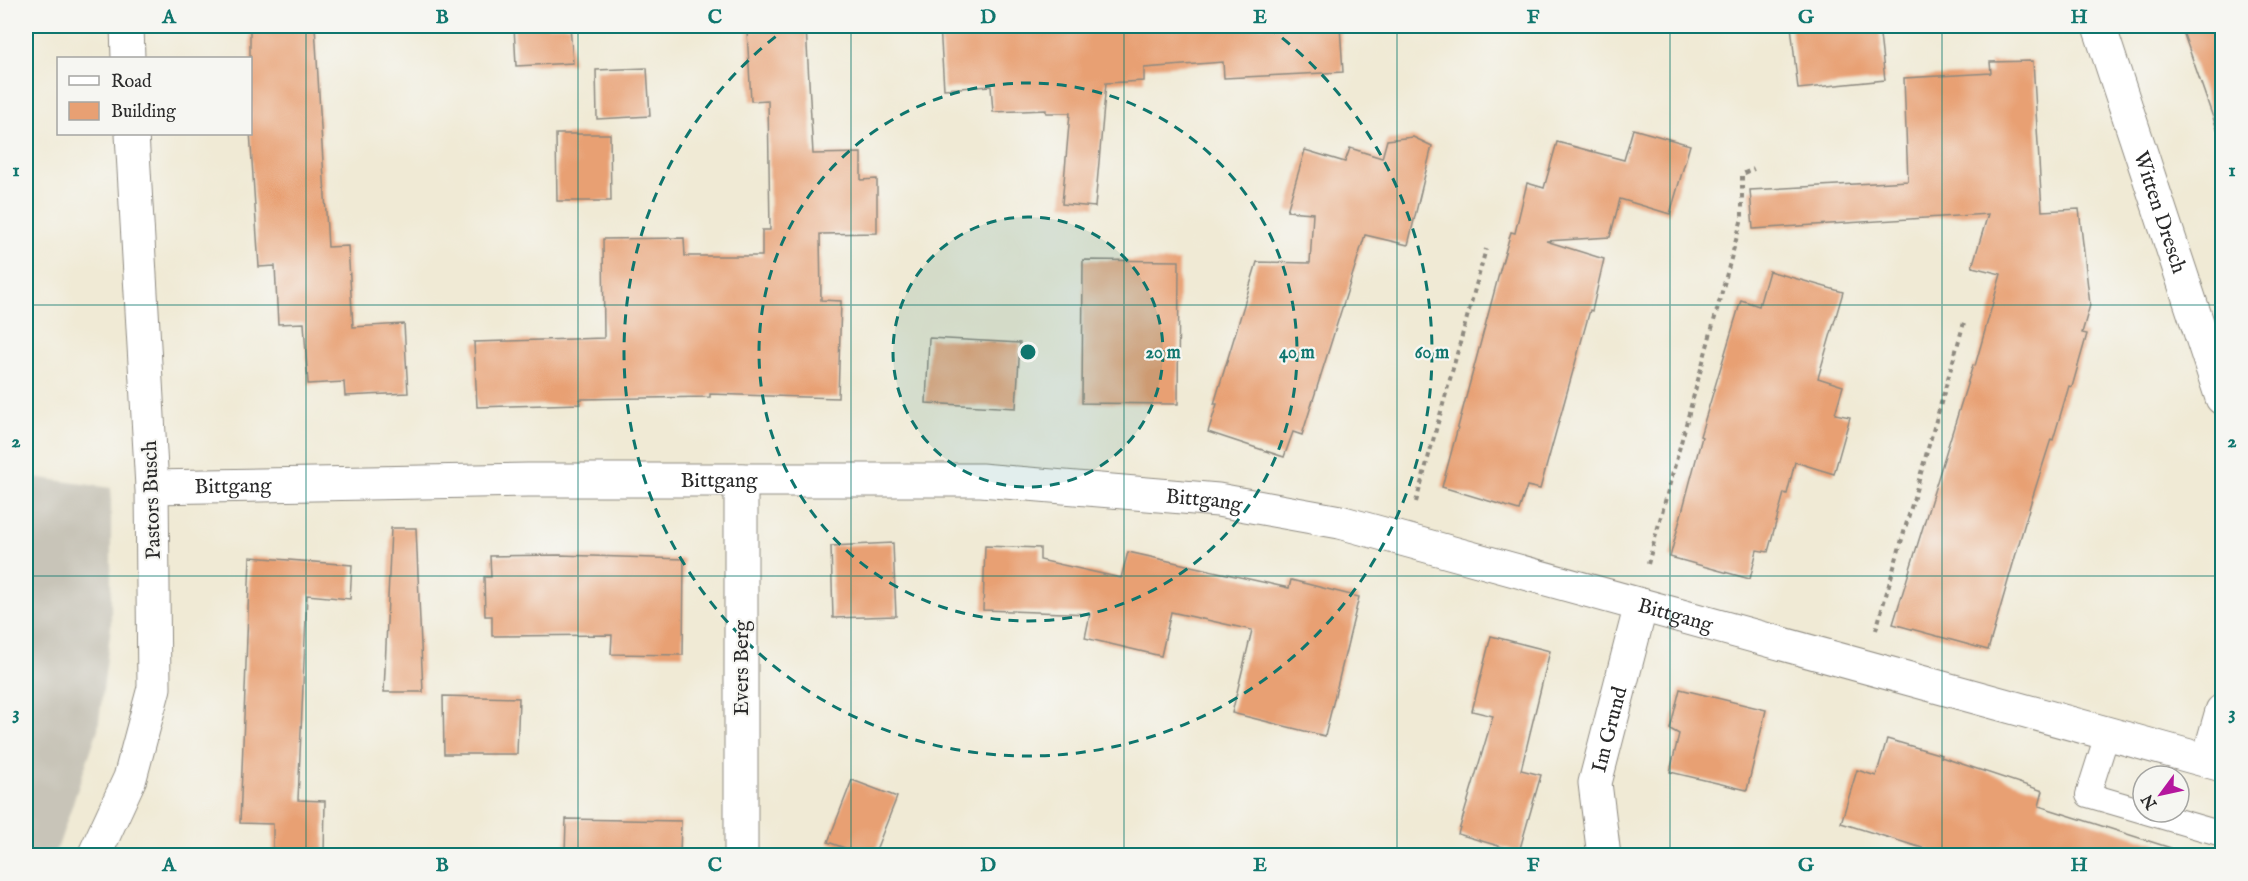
<svg xmlns="http://www.w3.org/2000/svg" width="2248" height="881" font-family="'IM FELL English',serif">
<style>
.industrial{fill:#c8c4b8}
.building{fill:#e8a073}
.lines{fill:none;stroke-linecap:round;stroke-linejoin:round}
.lane-casing{stroke:#8e8a80;stroke-width:26}
.street-casing{stroke:#8e8a80;stroke-width:35}
.path{stroke:#8e8a80;stroke-width:4;stroke-dasharray:4.5 4.5;stroke-linecap:butt}
.lane{stroke:#fff;stroke-width:24}
.street{stroke:#fff;stroke-width:33}
.grid{fill:none;stroke:#0f766e;stroke-width:1.5;stroke-opacity:0.55}
.ring{fill:none;stroke:#0f766e;stroke-width:3;stroke-dasharray:10 8}
.labels{text-anchor:middle;stroke-width:4.5;stroke-linejoin:round;paint-order:stroke}
.street-label{font-size:21px;fill:#2b2b2b;stroke:#f6f6f2}
.centre{fill:#0f766e;stroke:#f6f6f2;stroke-width:3}
.ring-label{font-size:18px;text-anchor:middle;font-weight:bold;fill:#0f766e;stroke:#f6f6f2;stroke-width:4.5;stroke-linejoin:round;paint-order:stroke}
.neatline{fill:none;stroke:#0f766e;stroke-width:2}
.grid-label{font-size:20px;text-anchor:middle;font-weight:bold;fill:#0f766e}
</style>
<rect width="100%" height="100%" fill="#f6f6f2"/>
<filter id="ink" filterUnits="userSpaceOnUse"><feTurbulence type="fractalNoise" baseFrequency=".0167" numOctaves="2"/><feDisplacementMap in="SourceGraphic" scale="12" xChannelSelector="R" yChannelSelector="G"/><feConvolveMatrix kernelMatrix="1 2 1 2 8 2 1 2 1" color-interpolation-filters="sRGB"/></filter>
<filter id="wash" filterUnits="userSpaceOnUse"><feTurbulence type="fractalNoise" baseFrequency=".008" numOctaves="4" result="noise"/><feDisplacementMap in="SourceGraphic" scale="24" xChannelSelector="R" yChannelSelector="G"/><feGaussianBlur stdDeviation="1.35" result="paint"/><feColorMatrix in="noise" values="0 0 0 0 0 0 0 0 0 0 0 0 0 0 0 0 0 1.4 0 .05"/><feComposite in="paint" operator="in"/></filter>
<g filter="url(#wash)">
<rect width="100%" height="100%" fill="#f0ead5"/>
<polygon class="industrial" points="26,476 111,488 111,626 98,729 58,847 51,855 26,855"/>
<g id="blocks">
<g class="building">
<polygon points="250,26 315,26 328,247 348,246 353,327 404,324 408,393 345,396 344,382 308,384 304,323 278,324 275,266 259,267 250,131"/>
<polygon points="514,26 570,26 573,63 516,66"/>
<polygon points="940,26 1340,26 1343,72 1224,78 1223,62 1144,68 1144,81 1106,83 1095,207 1062,204 1070,113 1046,113 1046,110 993,112 991,86 944,89"/>
<polygon points="1791,26 1879,26 1885,80 1798,89"/>
<polygon points="2181,26 2223,26 2223,128 2217,129"/>
<polygon points="806,27 813,154 861,153 861,180 877,179 877,233 820,234 821,300 841,301 838,398 710,394 710,397 580,399 581,404 477,407 474,342 604,338 603,239 684,238 685,256 762,256 762,230 770,230 768,100 751,101 747,31"/>
<polygon points="2033,61 2042,211 2079,209 2090,305 2082,333 2087,334 2072,387 2069,386 2053,440 2051,439 2031,502 1988,650 1893,624 1973,365 1975,366 2001,274 1972,267 1988,214 1753,229 1750,190 1908,181 1904,78 1991,73 1990,62"/>
<polygon points="647,68 650,116 597,119 596,70"/>
<polygon points="1633,129 1690,145 1670,214 1620,199 1610,237 1546,241 1604,259 1592,311 1590,310 1540,489 1527,486 1519,510 1442,487 1500,270 1511,232 1515,233 1527,183 1544,188 1557,142 1624,160"/>
<polygon points="556,134 610,134 611,201 557,201"/>
<polygon points="1413,137 1432,146 1408,245 1365,235 1302,435 1293,432 1284,457 1208,432 1217,404 1214,404 1257,262 1310,263 1313,213 1287,211 1305,150 1345,162 1350,148 1382,158 1387,140"/>
<polygon points="1083,260 1179,261 1178,404 1082,403"/>
<polygon points="1769,271 1843,292 1818,378 1843,386 1835,414 1850,417 1834,474 1795,462 1787,494 1784,493 1768,552 1757,550 1750,579 1670,557 1702,437 1700,436 1741,300 1759,306"/>
<polygon points="929,338 1020,343 1016,408 926,403"/>
<polygon points="391,528 416,528 423,692 384,692"/>
<polygon points="893,543 896,616 833,618 831,546"/>
<polygon points="985,546 1040,548 1040,560 1121,578 1128,552 1289,588 1291,580 1359,597 1325,736 1232,713 1252,630 1171,612 1161,656 1085,638 1090,614 983,610"/>
<polygon points="560,555 684,559 683,655 611,654 612,635 492,636 492,616 485,616 484,577 491,577 490,556"/>
<polygon points="250,557 352,565 350,599 307,595 298,800 325,801 324,855 273,855 273,824 240,823"/>
<polygon points="1491,636 1550,651 1521,770 1541,775 1519,852 1458,834 1493,716 1472,711"/>
<polygon points="1680,689 1766,710 1747,790 1670,772 1679,734 1670,729"/>
<polygon points="443,696 519,698 517,754 444,754"/>
<polygon points="1887,739 1942,755 1941,757 2043,791 2039,806 2171,848 2170,855 1945,855 1841,823 1857,770 1876,776"/>
<polygon points="852,780 897,797 874,855 864,855 828,842"/>
<polygon points="566,819 681,821 680,855 565,855"/>
</g>
</g>
</g>
<g filter="url(#ink)">
<use href="#blocks" fill-opacity="0" stroke="#8e8a80" stroke-width="1.5"/>
<g class="lines">
<defs>
<g id="lane">
<polyline points="2108,732 2088,795 2143,811"/>
<polyline points="2146,812 2222,834"/>
</g>
<g id="street">
<polyline points="127,26 128,58"/>
<path id="s1" d="M2099,26L2222,398"/>
<polyline points="741,480 741,856"/>
<path id="s2" d="M152,487L528,480H981L1218,500L1340,522L2222,765"/>
<polyline points="2208,760 2222,711"/>
<polyline points="94,856 130,778 154,688 152,487 132,134"/>
<path id="s3" d="M1604,856L1595,783L1641,605"/>
</g>
</defs>
<use href="#lane" class="lane-casing"/>
<use href="#street" class="street-casing"/>
<g class="path">
<polyline points="1416,502 1486,249"/>
<polyline points="1648,564 1742,218 1742,174 1754,169"/>
<polyline points="1876,630 1965,319"/>
</g>
<use href="#lane" class="lane"/>
<use href="#street" class="street"/>
</g>
</g>
<path class="grid" d="M306,26V856M578,26V856M851,26V856M1124,26V856M1397,26V856M1670,26V856M1942,26V856M26,305H2222M26,576H2222"/>
<circle cx="1028" cy="352" r="135" fill="#0f766e" fill-opacity=".12"/>
<g class="ring">
<circle cx="1028" cy="352" r="135"/>
<circle cx="1028" cy="352" r="269"/>
<path d="M1268 27A404 404 0 1 1 788 27"/>
</g>
<g class="labels">
<g class="street-label">
<text dy="7" stroke="none"><textPath href="#s1" startOffset="196">Witten Dresch</textPath></text>
<text dy="7" stroke="none"><textPath href="#s2" startOffset="567">Bittgang</textPath></text>
<text dy="7" stroke="none"><textPath href="#s2" startOffset="81">Bittgang</textPath></text>
<text transform="translate(151 500) rotate(-92)" y="7">Pastors Busch</text>
<text dy="7" stroke="none"><textPath href="#s2" startOffset="1053">Bittgang</textPath></text>
<text dy="7" stroke="none"><textPath href="#s2" startOffset="1539">Bittgang</textPath></text>
<text transform="translate(741 668) rotate(-90)" y="7">Evers Berg</text>
<text dy="7" stroke="none"><textPath href="#s3" startOffset="129">Im Grund</textPath></text>
</g>
</g>
<circle cx="1028" cy="352" r="9" class="centre"/>
<g class="ring-label">
<text x="1163" y="358">20 m</text>
<text x="1297" y="358">40 m</text>
<text x="1432" y="358">60 m</text>
</g>
<rect width="2248" height="881" fill="none" stroke="#f6f6f2" stroke-width="66"/>
<rect x="57" y="57" width="195" height="78" fill="#f6f6f2" stroke="#a5a5a2" stroke-width="1.5"/>
<rect x="69" y="76" width="30" height="9" fill="#ffffff" stroke="#a5a5a2" stroke-width="1.5"/>
<text x="111" y="87" font-size="18" fill="#2b2b2b">Road</text>
<rect x="69" y="102" width="30" height="18" fill="#e8a073" stroke="#a5a5a2" stroke-width="1.5"/>
<text x="111" y="117" font-size="18" fill="#2b2b2b">Building</text>
<g transform="translate(2161 794) rotate(237)"><circle r="28" fill="#f6f6f2" stroke="#a5a5a2" stroke-width="1.5"/>
<path d="M0-4.5L10 22L0 15L-10 22Z" fill="#b5179e"/>
<text y="-9" font-size="16" font-weight="bold" text-anchor="middle" fill="#2b2b2b">N</text>
</g>
<rect x="33" y="33" width="2182" height="815" class="neatline"/>
<g class="grid-label">
<text x="169" y="23">A</text>
<text x="442" y="23">B</text>
<text x="715" y="23">C</text>
<text x="988" y="23">D</text>
<text x="1260" y="23">E</text>
<text x="1533" y="23">F</text>
<text x="1806" y="23">G</text>
<text x="2079" y="23">H</text>
<text x="16" y="176">1</text>
<text x="2232" y="176">1</text>
<text x="16" y="447">2</text>
<text x="2232" y="447">2</text>
<text x="16" y="719">3</text>
<text x="2232" y="719">3</text>
<text x="169" y="871">A</text>
<text x="442" y="871">B</text>
<text x="715" y="871">C</text>
<text x="988" y="871">D</text>
<text x="1260" y="871">E</text>
<text x="1533" y="871">F</text>
<text x="1806" y="871">G</text>
<text x="2079" y="871">H</text>
</g>
</svg>
